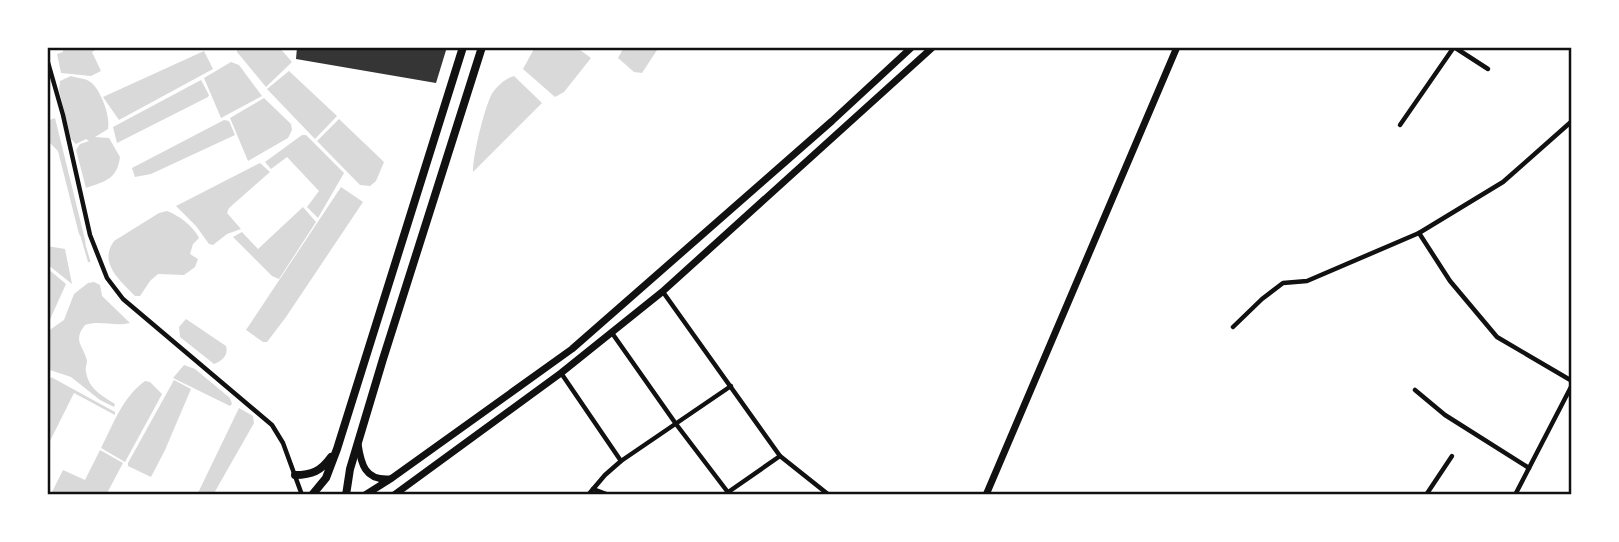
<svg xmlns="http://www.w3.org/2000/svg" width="1619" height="542" font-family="'Alegreya Sans',sans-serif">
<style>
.water{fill:#d9d9d9}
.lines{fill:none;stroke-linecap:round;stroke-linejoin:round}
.stream{stroke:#d9d9d9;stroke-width:2.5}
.building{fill:#353535}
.minor{stroke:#111;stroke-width:4.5}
.primary{stroke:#111;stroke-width:7}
.trunk{stroke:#111;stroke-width:8}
.neatline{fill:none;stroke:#111;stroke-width:2.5}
</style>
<rect width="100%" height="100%" fill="#fff"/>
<g class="water">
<polygon points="62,47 100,47 92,52 101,71 91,76 61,73 57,54 63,52"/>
<polygon points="237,47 279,47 292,62 266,87 237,52"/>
<polygon points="535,47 576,47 591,58 564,92 555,97 523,69"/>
<polygon points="624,47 659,47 642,73 634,72 618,58"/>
<polygon points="204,51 213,69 119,120 103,97"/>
<polygon points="231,62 239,65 262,96 221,118 204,78"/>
<polygon points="289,71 337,116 315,139 267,89"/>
<path d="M71,76C77,78 84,78 89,81C100,87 111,117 108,129L95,137L109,138L120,157C117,179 106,181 86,188L76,150L80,144L89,141L86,139L76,144L71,139L59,90L60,81Z"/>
<path d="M514,76L542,103L473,172C472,158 485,104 493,92C498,85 506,78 514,76Z"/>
<polygon points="201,80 209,95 208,97 117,143 113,127"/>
<polygon points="264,98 291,124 292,130 288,138 248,161 230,118"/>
<polygon points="55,118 86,244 79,234 58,151 47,140 47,121"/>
<polygon points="339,119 384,162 376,181 370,186 360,185 317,141"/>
<polygon points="224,120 229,121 235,135 151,174 135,177 132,168"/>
<polygon points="302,135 306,135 344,173 318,218 307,207 319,191 287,157 271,169 265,162"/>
<polygon points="260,163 270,172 229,208 227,213 241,229 227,234 213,245 209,244 196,226 176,206"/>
<polygon points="341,187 363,202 286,317 267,342 263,342 246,330"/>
<polygon points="303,207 316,222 279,279 272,276 233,237 242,232 258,249"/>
<path d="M167,211C180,216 193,226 199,238L193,244L190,254L198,259L195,267L184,275L158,274L150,281L140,296H135C120,280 98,263 114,241L159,213Z"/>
<polygon points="47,246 65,249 72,284 47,264"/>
<polygon points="47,268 66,284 47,326"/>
<path d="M94,282L100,285L102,296L130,323C115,327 99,320 85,325C72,341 84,346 87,361C87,364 85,368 86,372C89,389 101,395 115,404L114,407L100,400L71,377L47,369V336L51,329L64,320L74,294L88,283Z"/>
<path d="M186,319L226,346C229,355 222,361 214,364L180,337L179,327Z"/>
<polygon points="184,365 195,369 230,398 232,404 230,406 173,378"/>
<polygon points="51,377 115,412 115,415 74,393 47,447 47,386"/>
<polygon points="174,380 191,389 165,450 151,477 128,466 128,463"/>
<path d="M145,381L150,382L162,394L161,396L125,462L101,448C114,423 122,398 145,381Z"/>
<polygon points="239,408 253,416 254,423 213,495 197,495"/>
<polygon points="100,450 123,463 106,495 59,495 52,492 63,470 85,480"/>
</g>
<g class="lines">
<polyline class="stream" points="82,237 89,261"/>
</g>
<polygon class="building" points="297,47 447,47 436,83 296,59"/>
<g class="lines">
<g class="minor">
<polyline points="1454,47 1488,69"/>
<polyline points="47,59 63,115 90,235 107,278 123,299 272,425 283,443 302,495"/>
<polyline points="1400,125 1454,47"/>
<polyline points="1419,233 1450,281 1497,337 1572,381"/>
<polyline points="663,292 780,456 829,495"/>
<polyline points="1233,327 1262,299 1283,283 1307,281 1419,233 1503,182 1572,121"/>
<polyline points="612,333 676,424 730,495"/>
<polyline points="561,373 621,461"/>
<polyline points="1415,390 1445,415 1529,468"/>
<polyline points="593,489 609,495"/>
<polyline points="588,495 605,475 621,461 731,386"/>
<polyline points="724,495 780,456"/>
<polyline points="1426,495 1452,456"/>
<polyline points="1515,495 1572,385"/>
</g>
<g class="primary">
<path d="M358,444C361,464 365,480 388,479"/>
<polyline points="365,495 392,478 572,349 832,121 912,47"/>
<polyline points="394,495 561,373 662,292 933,47"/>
<polyline points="986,495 1177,47"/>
</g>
<g class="trunk">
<path d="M295,475C312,475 321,471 331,457"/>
<polyline points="312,495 326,478 337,449 463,47"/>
<polyline points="346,495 350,469 383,359 482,47"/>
</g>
</g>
<rect width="1619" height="542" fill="none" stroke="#ffffff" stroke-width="98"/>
<rect x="49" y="49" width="1521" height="444" class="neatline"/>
</svg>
